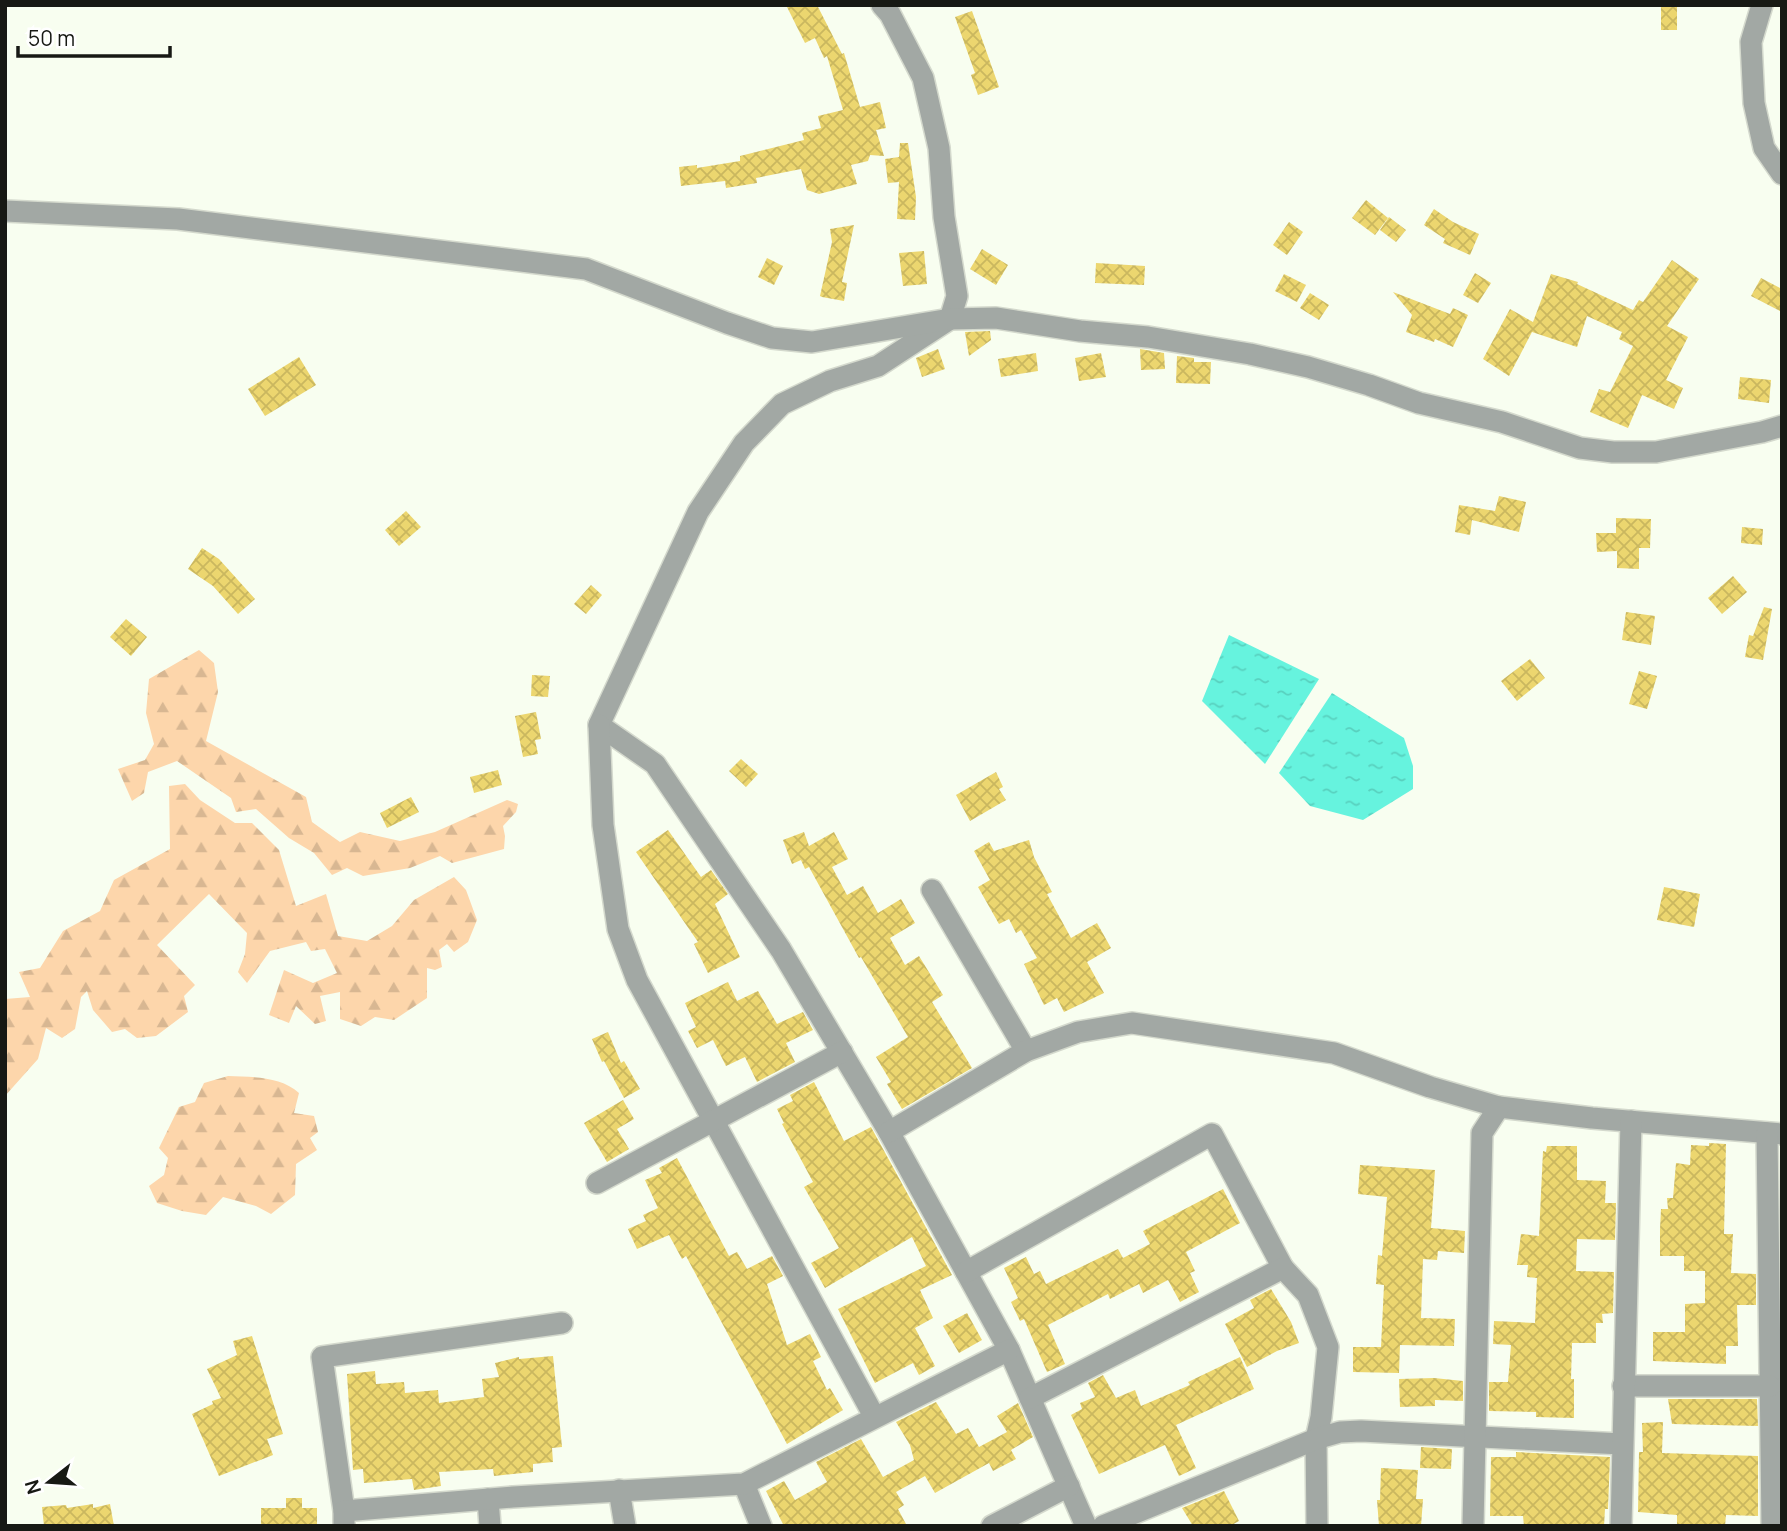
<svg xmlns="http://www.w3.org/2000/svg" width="1787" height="1531" font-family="Manrope,sans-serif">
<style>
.forest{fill:url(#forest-firs)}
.water{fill:url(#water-ripples)}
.building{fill:url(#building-cross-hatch)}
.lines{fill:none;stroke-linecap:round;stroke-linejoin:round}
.minor-casing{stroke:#d4d9cd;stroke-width:24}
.minor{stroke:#a2a8a4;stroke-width:21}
</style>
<defs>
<pattern id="forest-firs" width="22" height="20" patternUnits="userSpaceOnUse" patternTransform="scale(1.75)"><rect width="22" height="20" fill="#fdd6ab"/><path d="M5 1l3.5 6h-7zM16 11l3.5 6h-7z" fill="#d8b792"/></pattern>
<pattern id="water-ripples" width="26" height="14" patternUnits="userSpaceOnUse" patternTransform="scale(1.75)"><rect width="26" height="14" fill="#66f3de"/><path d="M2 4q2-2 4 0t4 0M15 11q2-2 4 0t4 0" fill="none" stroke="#58d0be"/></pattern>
<pattern id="building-cross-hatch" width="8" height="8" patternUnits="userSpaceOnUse" patternTransform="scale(1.75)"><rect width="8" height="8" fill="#ecd66f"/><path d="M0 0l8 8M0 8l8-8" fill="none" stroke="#cab75f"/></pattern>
</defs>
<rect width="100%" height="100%" fill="#f8fef0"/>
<g class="forest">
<polygon points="199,650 214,663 218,692 206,741 306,797 312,822 340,842 360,832 400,841 435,832 507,800 518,804 516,812 503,826 505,836 504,849 452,863 440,856 410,868 363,876 347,868 332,875 314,853 289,838 256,809 236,812 231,798 177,761 148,772 144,793 132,801 118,769 145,760 154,744 146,713 149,679"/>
<polygon points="185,784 200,800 235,823 252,823 279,850 296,906 326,894 338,936 367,941 392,926 414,900 454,877 466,890 477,920 468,942 454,952 447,944 439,950 442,967 435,970 427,968 427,998 394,1020 375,1017 361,1026 340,1019 340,992 320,996 326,1021 315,1024 296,1006 289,1023 269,1015 284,970 313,983 337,973 325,949 311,951 306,942 270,951 247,983 238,972 245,954 247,933 209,894 157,945 195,985 184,996 188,1012 156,1036 137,1038 125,1029 112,1032 93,1010 87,991 81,997 75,1029 62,1038 46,1028 38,1059 5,1096 5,999 30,997 19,972 40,968 63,931 100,911 114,880 170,849 169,786"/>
<path d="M228,1076C251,1077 281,1076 299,1093L294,1113L314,1116L318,1132L310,1138L317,1150L296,1164L295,1195L271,1214L256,1206L223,1197L206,1215L182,1211L157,1203L149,1186L164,1175L168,1158L159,1148L179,1107L195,1102L204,1083Z"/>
</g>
<g class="water">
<polygon points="1229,635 1319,679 1265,764 1202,701"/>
<polygon points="1332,693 1404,738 1413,766 1413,789 1363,820 1310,806 1279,773"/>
</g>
<g class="building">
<polygon points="786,5 817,5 842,54 844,53 860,107 880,102 886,128 876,130 884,156 870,155 868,161 851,165 857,184 819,194 807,190 801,169 756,178 757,183 726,188 725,181 681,186 679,167 697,165 697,168 740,161 740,156 804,140 802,133 821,128 818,116 843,110 827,56 824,58 815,38 805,43"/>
<polygon points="1661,5 1677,6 1677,30 1661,30"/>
<polygon points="972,11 999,87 978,95 971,75 975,73 955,17"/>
<polygon points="900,143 908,143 916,197 915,220 897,219 899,182 888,183 885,159 899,157"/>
<polygon points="1366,200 1388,218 1375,235 1352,218"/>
<polygon points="1434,209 1453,222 1479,234 1470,255 1443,243 1445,239 1424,225"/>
<polygon points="1389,217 1406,230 1396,242 1380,230"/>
<polygon points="1289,222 1303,232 1287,255 1273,245"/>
<polygon points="854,225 842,282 847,283 844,301 822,297 820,296 832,242 830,229"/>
<polygon points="982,249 1008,265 996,285 970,269"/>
<polygon points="924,251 927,284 903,286 899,253"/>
<polygon points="767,258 783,266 774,285 758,277"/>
<polygon points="1672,260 1699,279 1667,326 1688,337 1666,380 1683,388 1674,409 1642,395 1628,428 1590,412 1599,389 1610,392 1633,346 1619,339 1622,332 1587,316 1577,347 1532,332 1509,376 1483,359 1510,309 1533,322 1551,274 1578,282 1577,284 1633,310 1639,300 1643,302"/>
<polygon points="1096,263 1145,266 1144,285 1095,283"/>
<polygon points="1475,273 1491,283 1478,303 1463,295"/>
<polygon points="1284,274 1306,285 1297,302 1275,291"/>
<polygon points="1761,278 1782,289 1782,312 1751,296"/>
<polygon points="1393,292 1450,314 1453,308 1468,315 1453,347 1435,339 1434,342 1406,332 1412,315"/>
<polygon points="1310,293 1329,305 1319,320 1300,308"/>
<polygon points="990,331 991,340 969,356 965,332"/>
<polygon points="938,349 945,369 922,377 916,358"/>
<polygon points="1140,349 1164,353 1165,369 1141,370"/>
<polygon points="1036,353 1038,371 1001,377 998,359"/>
<polygon points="1101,353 1106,377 1079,381 1075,358"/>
<polygon points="1177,356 1194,358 1194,362 1211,362 1210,384 1176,383"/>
<polygon points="299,357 316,385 265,416 248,389"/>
<polygon points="1740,377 1771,380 1769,403 1738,399"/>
<polygon points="1499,496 1526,502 1519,532 1472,520 1470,535 1455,532 1459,505 1495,511"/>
<polygon points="406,511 421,527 399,546 385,530"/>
<polygon points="1616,518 1651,519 1650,548 1639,548 1639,569 1617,568 1617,551 1597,552 1596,533 1616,533"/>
<polygon points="1742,527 1763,529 1762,545 1741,543"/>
<polygon points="202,548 219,559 255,599 238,614 213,586 188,569"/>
<polygon points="1733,576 1747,592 1722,614 1708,598"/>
<polygon points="591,585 602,595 586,614 574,604"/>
<polygon points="1764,607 1772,609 1763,660 1745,657 1749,635 1753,636"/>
<polygon points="1626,612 1655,616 1651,645 1622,640"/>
<polygon points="126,619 147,637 131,656 110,637"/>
<polygon points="1530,659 1545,678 1517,701 1501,681"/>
<polygon points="1639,671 1657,676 1647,709 1629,704"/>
<polygon points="532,675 550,676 548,697 531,696"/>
<polygon points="536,712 541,739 535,740 538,754 523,757 515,716"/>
<polygon points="741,759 758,774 746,787 729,771"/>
<polygon points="498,770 502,785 474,793 470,777"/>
<polygon points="996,772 1003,787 999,789 1006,800 970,821 956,795"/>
<polygon points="411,797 419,812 387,828 380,813"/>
<polygon points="668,830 701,877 711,870 728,894 715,904 740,957 708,973 694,944 698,942 636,852"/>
<polygon points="804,832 809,846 834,832 848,859 832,867 847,895 863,886 878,913 901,899 915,923 890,938 905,965 919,956 943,995 932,1002 972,1068 902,1109 887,1084 891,1082 876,1057 908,1037 861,957 859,958 809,867 805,869 801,860 792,864 783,840"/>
<polygon points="1029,840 1034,857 1052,892 1047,894 1071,938 1097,923 1111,948 1087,962 1104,993 1064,1012 1057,998 1044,1005 1024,964 1037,958 1021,930 1016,933 1009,919 999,924 978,887 990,880 974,851 989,842 994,851"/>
<polygon points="1664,887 1700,894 1694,927 1657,920"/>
<polygon points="728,982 737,1001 758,991 777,1024 803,1012 813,1030 786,1043 795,1062 757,1082 745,1057 726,1066 713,1040 697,1048 688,1031 696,1027 685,1003"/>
<polygon points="608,1032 621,1063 624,1061 640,1089 624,1098 604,1061 602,1062 592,1039"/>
<polygon points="814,1082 844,1141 871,1127 952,1275 920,1290 933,1318 915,1328 935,1366 919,1375 913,1363 875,1383 838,1309 926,1266 912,1237 825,1288 811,1263 839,1248 804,1187 813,1182 782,1124 784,1123 777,1109 793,1101 790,1095"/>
<polygon points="623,1100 634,1119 617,1129 629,1149 607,1162 584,1123"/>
<polygon points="1709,1143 1726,1144 1724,1234 1733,1234 1731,1273 1756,1274 1756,1305 1737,1305 1738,1346 1726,1346 1726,1364 1653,1361 1653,1332 1685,1332 1685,1304 1705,1303 1705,1271 1684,1271 1684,1256 1660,1256 1660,1229 1661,1209 1668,1209 1667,1198 1673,1198 1676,1163 1690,1165 1691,1145 1709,1146"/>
<polygon points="1547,1146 1577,1146 1577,1180 1606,1181 1605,1203 1616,1203 1615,1240 1577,1239 1576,1271 1614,1272 1613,1313 1602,1314 1603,1323 1596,1323 1596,1343 1572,1343 1571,1379 1574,1379 1574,1418 1536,1417 1536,1412 1489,1411 1489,1382 1508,1382 1511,1345 1493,1344 1494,1321 1535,1323 1537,1278 1527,1277 1528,1265 1517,1265 1521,1234 1539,1236 1543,1151 1546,1152"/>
<polygon points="677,1158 729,1256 737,1252 747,1269 772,1256 783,1276 767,1284 787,1345 810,1334 821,1357 813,1361 827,1390 830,1388 843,1410 787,1444 686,1256 682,1259 669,1235 637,1249 628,1229 646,1221 643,1215 658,1208 645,1180 662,1173 659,1168"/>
<polygon points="1360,1165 1435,1170 1431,1228 1465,1231 1464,1253 1438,1251 1437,1260 1423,1259 1421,1318 1455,1319 1454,1346 1400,1345 1399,1373 1353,1372 1353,1347 1381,1347 1384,1285 1376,1284 1378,1255 1382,1256 1387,1197 1358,1194"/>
<polygon points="1223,1189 1240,1223 1186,1252 1195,1271 1190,1273 1199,1292 1180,1302 1168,1280 1143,1293 1139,1284 1110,1299 1108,1294 1048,1325 1065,1364 1047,1372 1024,1319 1020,1321 1011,1302 1018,1298 1004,1268 1026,1257 1034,1274 1040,1271 1046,1284 1118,1249 1123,1258 1150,1244 1143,1231"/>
<polygon points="1271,1289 1291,1322 1299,1343 1277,1351 1247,1367 1225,1324 1254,1308 1250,1300"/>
<polygon points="967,1313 982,1340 959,1353 943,1326"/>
<polygon points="252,1336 283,1434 267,1439 273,1455 219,1476 192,1414 213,1404 212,1401 221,1398 207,1369 237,1355 233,1341"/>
<polygon points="553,1356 562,1447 552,1448 553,1462 533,1464 533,1472 494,1476 493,1469 439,1472 441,1486 414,1490 412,1479 364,1483 363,1469 353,1470 347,1374 375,1371 376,1384 404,1382 405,1393 438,1390 439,1403 484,1397 482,1379 499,1377 495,1363 519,1357 519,1359"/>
<polygon points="1240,1357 1254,1389 1176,1425 1196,1468 1179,1476 1165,1445 1099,1474 1071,1415 1082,1409 1080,1403 1095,1397 1088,1383 1103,1375 1116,1398 1135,1390 1141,1406 1190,1385 1188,1382"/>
<polygon points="1434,1378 1463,1381 1463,1401 1435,1400 1435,1406 1400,1407 1399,1379"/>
<polygon points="1668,1399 1757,1399 1758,1426 1672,1424"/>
<polygon points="936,1402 956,1434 968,1428 979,1447 1007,1432 997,1416 1018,1403 1033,1437 1011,1450 1016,1459 993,1471 989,1463 935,1493 925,1476 896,1492 904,1505 898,1509 907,1526 784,1526 766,1491 784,1481 795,1500 827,1482 816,1462 861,1439 883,1477 914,1460 910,1445 896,1422"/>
<polygon points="1663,1422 1662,1453 1758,1456 1758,1516 1726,1515 1725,1526 1677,1526 1677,1515 1638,1512 1639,1452 1643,1452 1642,1423"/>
<polygon points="1421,1447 1452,1449 1451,1469 1420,1468"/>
<polygon points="1516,1452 1610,1457 1608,1509 1605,1509 1604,1526 1524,1526 1523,1516 1490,1516 1491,1457 1516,1457"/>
<polygon points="1381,1468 1418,1470 1416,1499 1423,1499 1421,1526 1379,1526 1377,1500 1380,1500"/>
<polygon points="1224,1491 1239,1521 1230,1526 1193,1526 1182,1508"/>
<polygon points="286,1498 302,1498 302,1508 317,1508 317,1526 261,1526 261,1508 286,1508"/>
<polygon points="93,1504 93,1508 110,1504 114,1526 44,1526 42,1507 66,1505 67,1508"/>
</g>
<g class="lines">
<defs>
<g id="minor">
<polyline points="882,5 890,14 923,78 939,148 944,217 957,296 950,319 878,366 830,381 782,404 744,443 698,512 599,725 655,764 781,950 889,1132 1009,1350 1086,1526"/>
<polyline points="1762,5 1751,42 1754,103 1764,148 1782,174"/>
<polyline points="5,211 178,219 586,269 727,323 772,338 812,342 950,319 996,318 1080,331 1148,337 1250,354 1308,367 1369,385 1419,403 1502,422 1580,448 1613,452 1656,452 1762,432 1782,426"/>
<polyline points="599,725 603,825 618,929 637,980 874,1416"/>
<polyline points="932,890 1026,1051"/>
<polyline points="889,1132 1026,1051 1078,1032 1132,1023 1334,1053 1430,1087 1499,1107 1592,1118 1782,1134"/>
<polyline points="1767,1133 1772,1526"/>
<polyline points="597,1183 842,1052"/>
<polyline points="966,1272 1212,1134 1283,1268"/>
<polyline points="1623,1386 1770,1386"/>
<polyline points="1030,1398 1283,1268 1308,1295 1328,1347 1321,1417 1316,1439 1317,1526"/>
<polyline points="744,1484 761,1526"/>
<polyline points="619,1490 625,1526"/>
<polyline points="488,1499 490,1526"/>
<polyline points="344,1511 322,1357 562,1323"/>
<polyline points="344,1526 344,1511 513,1497 744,1484 1009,1350"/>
<polyline points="992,1526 1069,1486"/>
<polyline points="1103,1526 1316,1439 1340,1432 1361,1431 1622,1444"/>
<polyline points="1473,1526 1482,1133 1499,1107"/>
<polyline points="1621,1526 1631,1121"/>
</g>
</defs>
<use href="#minor" class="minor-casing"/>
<use href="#minor" class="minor"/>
</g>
<rect width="1787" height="1531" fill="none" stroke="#171914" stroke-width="14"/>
<g transform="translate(49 1482) rotate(253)" stroke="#ffffff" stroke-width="5" paint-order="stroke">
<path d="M0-5L12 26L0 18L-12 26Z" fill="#171914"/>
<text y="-10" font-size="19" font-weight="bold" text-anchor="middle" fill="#171914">N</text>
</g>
<path d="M18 46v10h152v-10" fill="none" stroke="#171914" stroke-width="3.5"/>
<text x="28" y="46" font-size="21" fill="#171914" stroke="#ffffff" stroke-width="5" paint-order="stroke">50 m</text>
</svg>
